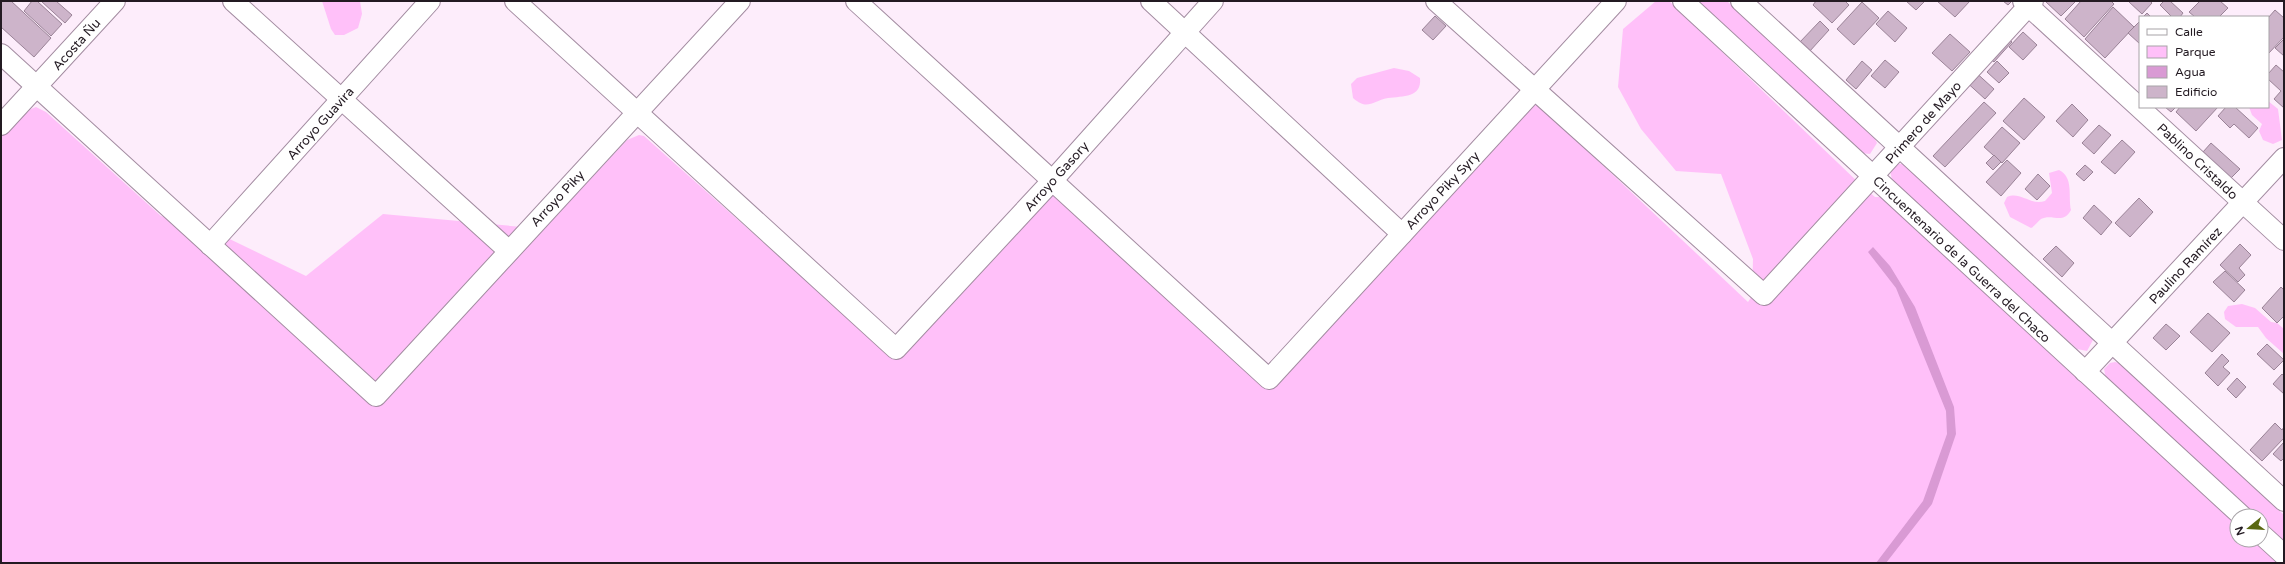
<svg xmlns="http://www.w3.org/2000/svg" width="2285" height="564" font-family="'Varela Round',sans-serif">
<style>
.green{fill:#ffc0f9}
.water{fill:#d99ad4}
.building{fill:#cdb4ca;stroke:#9a8397}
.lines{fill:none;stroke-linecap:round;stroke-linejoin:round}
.street-casing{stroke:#a38ca1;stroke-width:22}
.street{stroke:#fff;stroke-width:20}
.labels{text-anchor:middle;stroke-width:4;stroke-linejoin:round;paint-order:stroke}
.street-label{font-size:13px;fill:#231a22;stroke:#fff}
</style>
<rect width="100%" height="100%" fill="#fdedfb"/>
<g class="green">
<polygon points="322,1 360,1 362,14 358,28 344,35 335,35 331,29"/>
<polygon points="1656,1 1669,1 1861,185 1875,197 1882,197 2237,523 2237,540 2256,540 2281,563 1,563 1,136 31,109 36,107 46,112 161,216 211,230 306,276 383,214 533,228 541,232 627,140 639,135 644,136 886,352 1049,196 1054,196 1259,381 1531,106 1537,105 1543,109 1748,302 1752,296 1753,259 1721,174 1676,171 1641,129 1618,87 1623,29"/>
<polygon points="1697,1 1727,1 1875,139 1877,143 1870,154 1861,153"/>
<path d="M1394,68L1409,71L1420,78C1422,98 1403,96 1388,98C1372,101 1368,111 1353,98L1351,84L1357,78Z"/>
<polygon points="2268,101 2278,109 2282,140 2273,144 2263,140 2259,131 2262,124 2252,115 2249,107 2268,107"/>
<polygon points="1896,164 1905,164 2091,336 2093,340 2087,351 2077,349 1976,257 1968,252 1964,245 1892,180 1890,170"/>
<path d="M2059,170C2074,177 2068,197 2071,210C2063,225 2052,213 2041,219C2037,222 2035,226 2031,228L2010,217L2004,203L2007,197C2021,191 2030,206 2045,201L2052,193L2049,173Z"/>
<polygon points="2242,304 2255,308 2271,322 2277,323 2284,329 2284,354 2266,338 2258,327 2236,327 2225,319 2224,312 2228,306"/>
<polygon points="2115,362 2119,363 2284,515 2284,542 2261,521 2261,516 2256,516 2106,379 2104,369 2110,363"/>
</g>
<polygon class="water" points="1873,247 1890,266 1915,307 1954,407 1956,434 1932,504 1886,563 1876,563 1923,501 1947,434 1946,411 1896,288 1868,252"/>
<g class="building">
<polygon points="1,1 11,1 51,38 34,57 1,27"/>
<polygon points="32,1 37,1 62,24 51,36 24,11"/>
<polygon points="41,1 56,1 72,15 65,23"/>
<polygon points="1816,1 1845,1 1849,5 1832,23 1813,5"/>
<polygon points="1906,1 1925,1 1916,10"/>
<polygon points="1937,1 1970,1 1955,17"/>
<polygon points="2003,1 2012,1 2008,5"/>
<polygon points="2045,1 2076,1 2061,16"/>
<polygon points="2081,1 2111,1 2114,4 2084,37 2065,19"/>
<polygon points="2128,1 2150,1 2152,3 2142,14"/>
<polygon points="2164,1 2170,1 2183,13 2180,17 2172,17 2160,5"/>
<polygon points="2200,1 2220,1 2228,8 2219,17 2195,17 2189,12"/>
<polygon points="1862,2 1879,18 1854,45 1837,29"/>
<polygon points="2113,7 2134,27 2105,58 2085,39"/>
<polygon points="2275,10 2284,18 2284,37 2268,54 2268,18"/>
<polygon points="1888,11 1907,28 1895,42 1876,24"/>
<polygon points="2147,13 2151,17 2143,17"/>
<polygon points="1435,16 1446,26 1433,40 1422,30"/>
<polygon points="1820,21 1829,30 1809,52 1799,43"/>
<polygon points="2140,21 2140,44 2128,33"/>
<polygon points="2023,32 2037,45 2023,60 2009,47"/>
<polygon points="1950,34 1970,52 1952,71 1932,53"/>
<polygon points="2004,35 2012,42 1994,62 1986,55"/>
<polygon points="2284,39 2284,56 2275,48"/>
<polygon points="1885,60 1899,72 1885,88 1871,76"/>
<polygon points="1862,61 1872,70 1856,89 1846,80"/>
<polygon points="1997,61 2009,73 1999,83 1987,72"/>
<polygon points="2276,65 2284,72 2284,108 2274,99 2281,91 2268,79 2268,74"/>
<polygon points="1972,69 1994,89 1985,99 1963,79"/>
<polygon points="2024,98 2045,117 2024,140 2003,121"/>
<polygon points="1984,102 1996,113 1945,167 1933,156"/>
<polygon points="2072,104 2088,120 2073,137 2056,121"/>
<polygon points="2165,107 2176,107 2171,112"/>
<polygon points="2180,107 2218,107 2196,131 2176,112"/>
<polygon points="2226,107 2235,107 2258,128 2249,138 2234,124 2230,128 2218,116"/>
<polygon points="2099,125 2111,135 2094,154 2082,143"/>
<polygon points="2002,127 2020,143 2002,163 1984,147"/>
<polygon points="2122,140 2135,152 2115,174 2101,162"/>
<polygon points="2211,143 2240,169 2231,178 2203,152"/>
<polygon points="1994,155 2001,162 1993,170 1986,163"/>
<polygon points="2007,160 2021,173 2001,196 1986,182"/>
<polygon points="2085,165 2093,172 2084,181 2076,174"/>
<polygon points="2038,174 2050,186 2037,200 2025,189"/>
<polygon points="2139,198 2153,212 2130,237 2115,223"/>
<polygon points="2094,205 2112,222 2101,235 2083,218"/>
<polygon points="2240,244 2251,255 2239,268 2245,275 2238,282 2220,265"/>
<polygon points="2056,246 2074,263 2062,277 2043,259"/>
<polygon points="2225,271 2245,290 2234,302 2213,282"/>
<polygon points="2281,287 2284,290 2284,316 2277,323 2262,308"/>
<polygon points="2208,313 2230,333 2212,352 2190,332"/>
<polygon points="2166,324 2180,336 2166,350 2153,338"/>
<polygon points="2267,344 2284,360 2274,370 2257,354"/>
<polygon points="2222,354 2229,361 2223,367 2230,373 2218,386 2205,373"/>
<polygon points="2282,374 2284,376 2284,394 2273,384"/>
<polygon points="2237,378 2246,387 2236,398 2227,389"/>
<polygon points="2275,423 2282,430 2284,427 2284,438 2262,461 2250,450"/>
<polygon points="2284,442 2284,458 2281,461 2273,454"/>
</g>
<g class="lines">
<defs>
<g id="street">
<polyline points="233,1 509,251"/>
<polyline points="515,1 896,349 1052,181 1213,1"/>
<polyline points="856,1 1269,379 1616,1"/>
<polyline points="1151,1 1402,234"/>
<polyline points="1436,1 1764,295 2033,1"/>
<polyline points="1683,1 2242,516"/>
<polyline points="1741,1 2284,501"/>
<polyline points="2023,1 2284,240"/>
<polyline points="1,54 376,396 740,1"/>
<polyline points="1,125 115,1"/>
<polyline points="210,245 430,1"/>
<polyline points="2085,372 2284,158"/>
<polyline points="2261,534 2284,555"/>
</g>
</defs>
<use href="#street" class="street-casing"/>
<use href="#street" class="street"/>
</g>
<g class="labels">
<g class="street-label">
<text transform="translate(76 44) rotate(-48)" y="5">Acosta Ñu</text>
<text transform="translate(1923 122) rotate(-48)" y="5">Primero de Mayo</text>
<text transform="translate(320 123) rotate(-48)" y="5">Arroyo Guavira</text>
<text transform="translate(2198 161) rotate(43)" y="5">Pablino Cristaldo</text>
<text transform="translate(1056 176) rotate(-48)" y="5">Arroyo Gasory</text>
<text transform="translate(1442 190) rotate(-47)" y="5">Arroyo Piky Syry</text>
<text transform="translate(557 198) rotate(-47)" y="5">Arroyo Piky</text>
<text transform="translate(1962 259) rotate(43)" y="5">Cincuentenario de la Guerra del Chaco</text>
<text transform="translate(2185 265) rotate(-47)" y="5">Paulino Ramírez</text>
</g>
</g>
<rect width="2285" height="564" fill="none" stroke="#231a22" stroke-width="4"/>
<rect x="2139" y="16" width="130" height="92" fill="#ffffff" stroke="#a7a3a7"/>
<rect x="2147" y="29" width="20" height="6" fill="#ffffff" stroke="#a7a3a7"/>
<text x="2175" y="36" font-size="12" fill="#231a22">Calle</text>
<rect x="2147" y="46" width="20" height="12" fill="#ffc0f9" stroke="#a7a3a7"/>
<text x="2175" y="56" font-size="12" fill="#231a22">Parque</text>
<rect x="2147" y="66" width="20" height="12" fill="#d99ad4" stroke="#a7a3a7"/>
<text x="2175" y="76" font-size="12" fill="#231a22">Agua</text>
<rect x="2147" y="86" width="20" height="12" fill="#cdb4ca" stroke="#a7a3a7"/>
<text x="2175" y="96" font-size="12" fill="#231a22">Edificio</text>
<g transform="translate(2249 528) rotate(252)"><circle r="19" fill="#ffffff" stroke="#a7a3a7"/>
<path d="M0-3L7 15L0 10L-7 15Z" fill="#596811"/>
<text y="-6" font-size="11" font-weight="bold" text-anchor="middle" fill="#231a22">N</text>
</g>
</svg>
